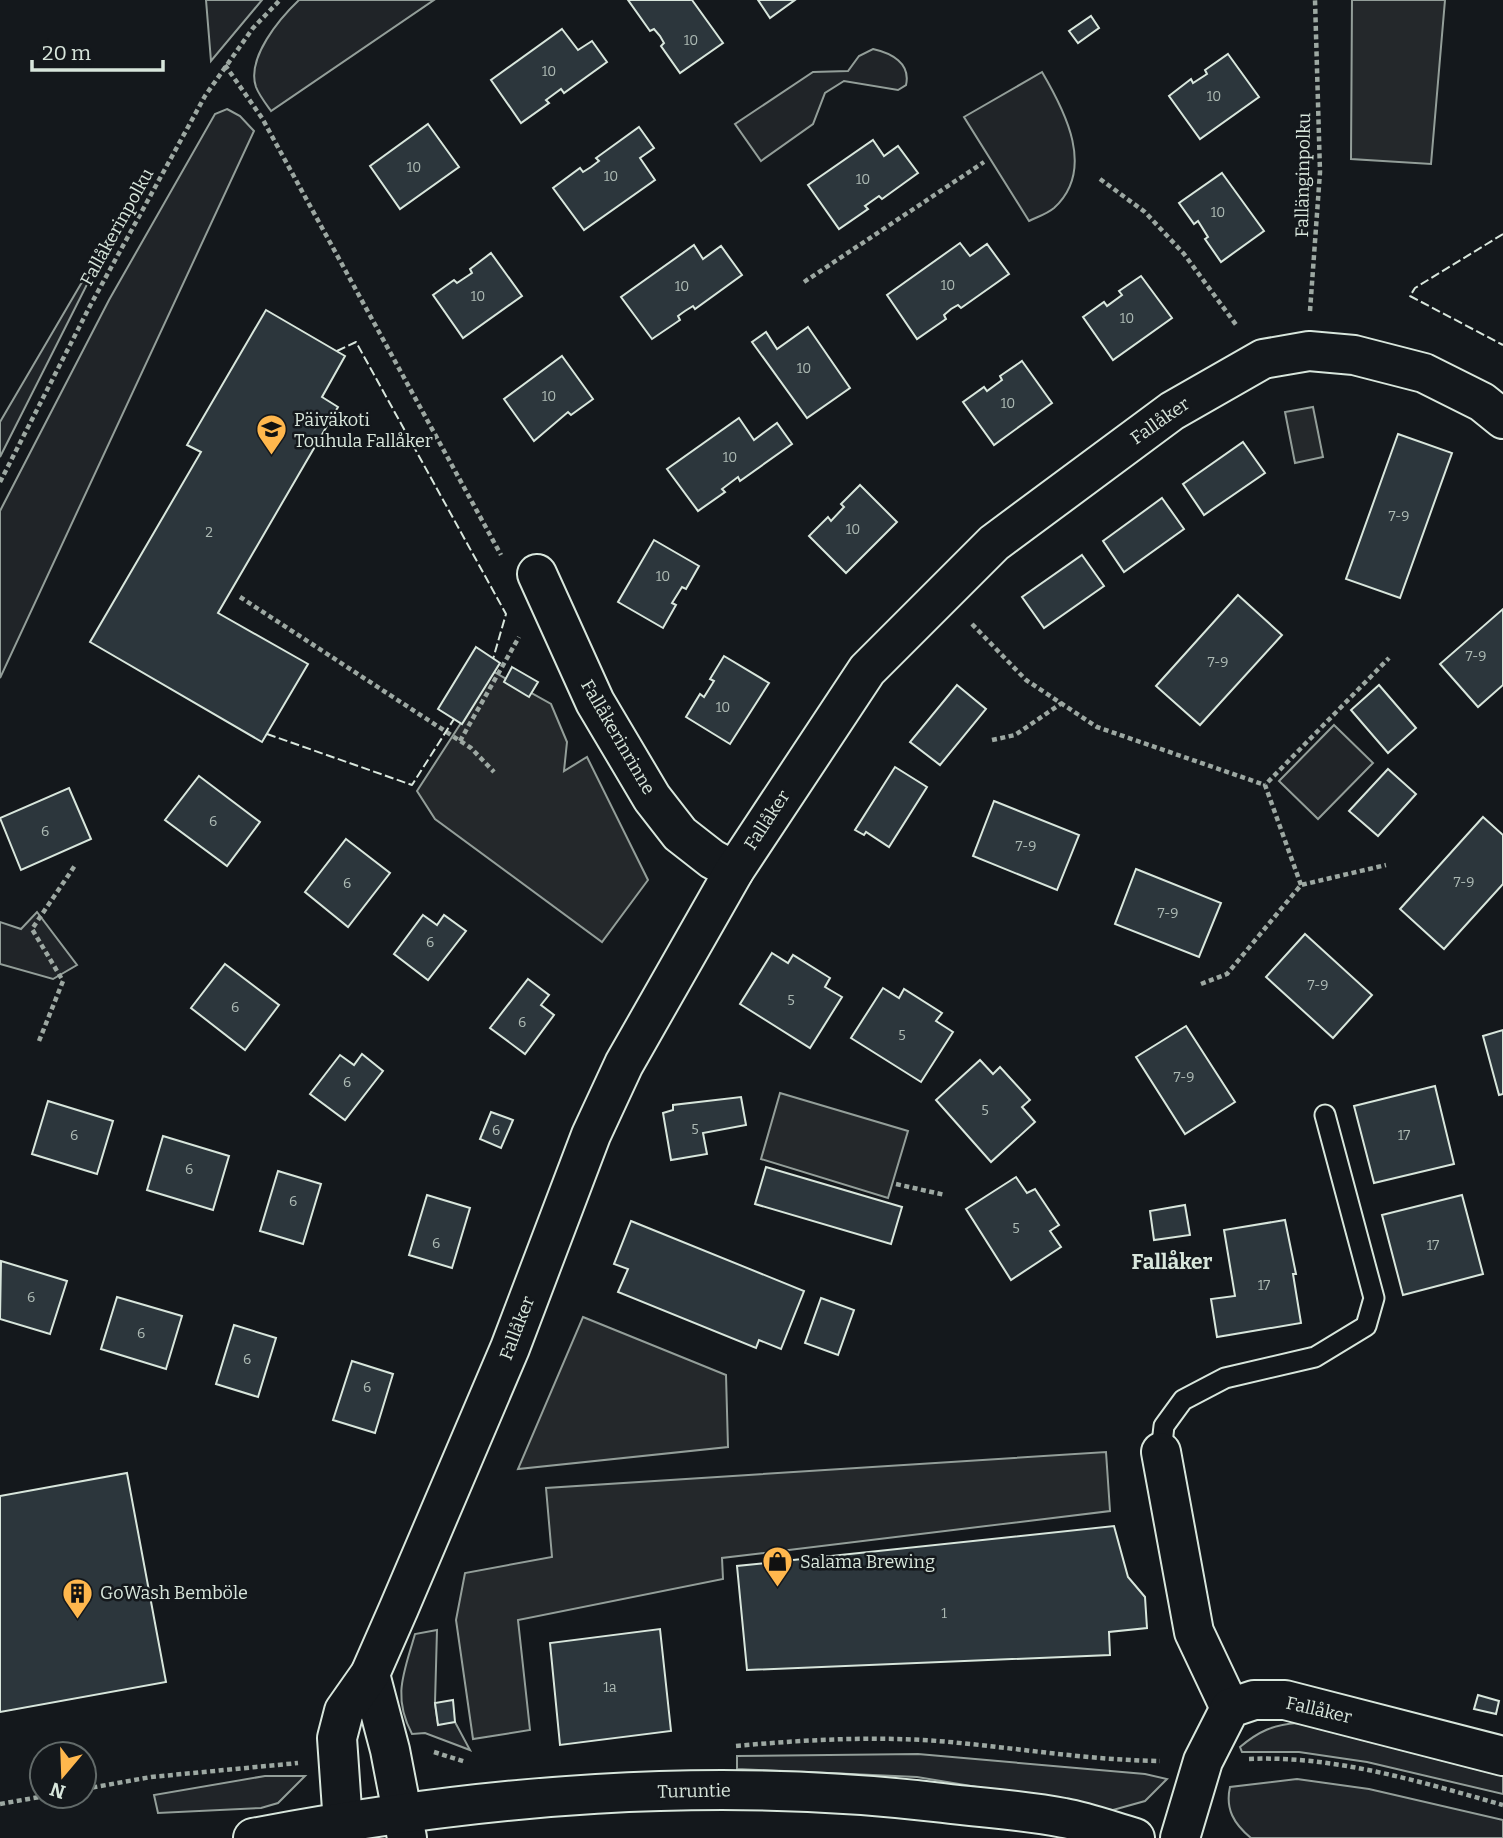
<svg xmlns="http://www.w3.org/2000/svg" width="1503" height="1838" font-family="Bitter,serif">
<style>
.green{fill:#202428;stroke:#939e99;stroke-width:2}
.parking{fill:#24282b;stroke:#939e99;stroke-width:2}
.building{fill:#2c363c;stroke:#d8e6dc;stroke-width:2}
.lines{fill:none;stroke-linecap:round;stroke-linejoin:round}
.service-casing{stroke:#d8e6dc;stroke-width:23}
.minor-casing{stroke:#d8e6dc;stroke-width:42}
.primary-casing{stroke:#d8e6dc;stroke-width:42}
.path{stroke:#9da8a2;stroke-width:4.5;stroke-dasharray:5 3.5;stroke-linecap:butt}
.service{stroke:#14181c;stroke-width:19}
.minor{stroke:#14181c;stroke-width:38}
.primary{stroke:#14181c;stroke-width:38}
.fence{stroke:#d8e6dc;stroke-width:2;stroke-dasharray:9 3.5;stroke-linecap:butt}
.labels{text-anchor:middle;stroke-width:5;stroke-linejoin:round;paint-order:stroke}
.number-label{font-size:14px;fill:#adbab4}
.street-label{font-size:18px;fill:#d8e6dc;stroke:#14181c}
.poi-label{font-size:18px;fill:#d8e6dc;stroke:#14181c;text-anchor:start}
.quarter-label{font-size:21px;font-weight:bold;fill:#d8e6dc;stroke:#14181c}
</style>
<rect width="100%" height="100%" fill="#14181c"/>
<g class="green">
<polygon points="206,0 262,0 211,61"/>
<path d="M299,0H434L271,111C266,104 259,95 256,87C246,58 280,18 299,0Z"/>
<path d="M873,49C891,53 911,63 906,85L898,90L844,81L825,93L813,124L761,161L735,124L813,72L848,71L859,56Z"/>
<path d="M1042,72C1065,111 1096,170 1054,208C1047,214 1037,217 1029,221L964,117Z"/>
<polygon points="227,109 240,116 254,131 0,678 0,511 109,300 215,114"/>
<polygon points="126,207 0,457 0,422"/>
<polygon points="1334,725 1373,763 1318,819 1279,781"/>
<polygon points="37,912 77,965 53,979 0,964 0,922 21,929"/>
<path d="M437,1630L435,1703L438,1724L455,1722L470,1750L425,1733L412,1734C392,1696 404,1673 415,1634Z"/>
<path d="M1297,1723L1503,1776V1794L1367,1762L1299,1752H1242L1240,1747C1259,1731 1273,1725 1297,1723Z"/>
<polygon points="918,1754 1145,1774 1167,1779 1145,1801 1113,1810 1074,1808 1001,1791 917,1777 737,1769 737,1756"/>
<polygon points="265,1776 305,1776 278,1803 261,1808 158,1813 154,1795"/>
<path d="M1297,1779L1369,1789L1503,1820V1838H1251C1234,1824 1225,1809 1230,1787Z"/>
</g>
<g class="parking">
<polygon points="1352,0 1445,0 1431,164 1351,159"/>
<polygon points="1313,407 1323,457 1295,463 1285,412"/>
<polygon points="494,672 551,704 567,742 564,771 587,757 648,880 602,942 435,819 417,791"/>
<polygon points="780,1093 908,1131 888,1198 761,1159"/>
<polygon points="583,1317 726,1375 728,1447 518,1469"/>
<polygon points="1106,1452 1110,1511 722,1558 723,1579 518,1620 530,1730 473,1739 456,1620 465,1573 552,1557 546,1488"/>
</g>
<g class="building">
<polygon points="628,0 692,0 723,43 680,73 661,46 664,43 660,36 654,29 650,31"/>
<polygon points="758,0 795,0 770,18"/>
<polygon points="1091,16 1099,28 1078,43 1069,31"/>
<polygon points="562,29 578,50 592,41 607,62 564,93 561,89 546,100 549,103 521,123 491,80"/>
<polygon points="1228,54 1259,97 1200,139 1169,96 1191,79 1193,83 1207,74 1205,70"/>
<polygon points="428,124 459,167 400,209 370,166"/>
<polygon points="639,127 654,148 640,158 655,180 584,230 553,188 580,168 583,172 591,167 599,161 596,158"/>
<polygon points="873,140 884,156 898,146 918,173 882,199 879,196 865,206 868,209 839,229 808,185"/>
<polygon points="1222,173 1264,231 1221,262 1205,239 1208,237 1198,221 1194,224 1179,203"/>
<polygon points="960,243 970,256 987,244 1009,274 961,308 958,305 951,309 944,315 946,319 917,339 887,295"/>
<polygon points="694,245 703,259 721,246 742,275 695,309 693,306 685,311 678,316 680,320 652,339 621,297"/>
<polygon points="491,253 522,296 463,338 433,295 454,280 457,283 472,273 470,269"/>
<polygon points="1141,276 1172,318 1113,360 1083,317 1104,302 1107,306 1122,295 1119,291"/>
<polygon points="266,310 345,356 322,397 338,407 218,613 308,664 262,742 90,642 201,452 187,445"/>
<polygon points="808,327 850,388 807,418 752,342 766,332 777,349"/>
<polygon points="562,356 593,399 571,415 568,412 534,441 504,399"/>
<polygon points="1022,361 1052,403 994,445 963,402 984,387 987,391 1002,380 1000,376"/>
<polygon points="739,418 754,440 777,423 792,444 740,481 738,477 722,489 725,492 698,511 667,469"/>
<polygon points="1398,434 1452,453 1400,598 1346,579"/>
<polygon points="1243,442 1265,473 1204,515 1183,484"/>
<polygon points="860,485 897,522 846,573 809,536 828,517 831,521 844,507 841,504"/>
<polygon points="1162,498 1184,529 1124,572 1103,541"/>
<polygon points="654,540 699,566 686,589 682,587 672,603 676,605 663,628 618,602"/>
<polygon points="1082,555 1104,586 1044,628 1022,597"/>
<polygon points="1238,595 1282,635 1200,725 1156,686"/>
<polygon points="1503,609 1503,685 1478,707 1440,664"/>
<polygon points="476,647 500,663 462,724 438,709"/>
<polygon points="724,656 769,683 730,744 686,717 700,694 704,697 714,681 710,679"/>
<polygon points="512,667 538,682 529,697 504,682"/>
<polygon points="957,685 986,709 940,765 910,742"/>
<polygon points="1379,685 1416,728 1388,753 1351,710"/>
<polygon points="895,767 927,787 889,847 866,832 864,835 855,830"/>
<polygon points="1388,769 1416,794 1378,836 1349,811"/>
<polygon points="199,776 260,822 227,866 165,820"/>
<polygon points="69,788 91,839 21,870 0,818"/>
<polygon points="994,801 1079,835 1057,890 973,856"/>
<polygon points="1483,817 1503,835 1503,884 1444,949 1400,909"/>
<polygon points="346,839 390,873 348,927 305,892"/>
<polygon points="1136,869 1221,903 1199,957 1115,924"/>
<polygon points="423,915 437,925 444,915 466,931 428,980 394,954"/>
<polygon points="1305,934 1372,995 1333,1038 1266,977"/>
<polygon points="772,953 788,963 793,955 830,978 825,987 842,997 810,1048 740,1004"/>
<polygon points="225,964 279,1005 245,1050 191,1008"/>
<polygon points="528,979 549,995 541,1005 554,1015 525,1054 490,1028"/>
<polygon points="883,988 899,998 904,989 942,1013 936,1021 953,1032 921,1082 851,1038"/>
<polygon points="1186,1026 1235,1102 1185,1134 1136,1057"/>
<polygon points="1503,1030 1503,1094 1499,1095 1483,1036"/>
<polygon points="362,1054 383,1071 345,1120 310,1094 340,1055 354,1065"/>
<polygon points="980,1060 993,1074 1000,1067 1030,1100 1022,1107 1035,1122 991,1162 936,1100"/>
<polygon points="1435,1086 1454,1164 1374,1183 1354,1106"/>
<polygon points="741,1097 746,1125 703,1133 707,1154 671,1160 663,1113 673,1110 673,1105"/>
<polygon points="48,1101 113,1121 97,1174 32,1154"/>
<polygon points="491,1112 513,1120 501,1148 480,1139"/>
<polygon points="163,1136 229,1156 213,1210 147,1190"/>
<polygon points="766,1167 902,1207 891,1244 755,1204"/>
<polygon points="278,1171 321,1184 303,1244 260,1231"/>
<polygon points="1016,1177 1027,1193 1035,1189 1059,1225 1050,1231 1061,1247 1011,1280 966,1209"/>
<polygon points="427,1195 470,1208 452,1268 409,1255"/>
<polygon points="1462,1195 1483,1274 1403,1295 1382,1215"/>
<polygon points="1185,1205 1190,1235 1154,1240 1150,1211"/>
<polygon points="1285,1220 1296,1274 1293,1274 1301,1323 1217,1337 1211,1299 1235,1296 1224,1230"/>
<polygon points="631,1221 804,1291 781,1349 759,1340 756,1348 618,1292 628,1269 614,1264"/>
<polygon points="1,1261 67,1281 50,1334 0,1319"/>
<polygon points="117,1297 182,1316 166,1369 101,1349"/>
<polygon points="821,1298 854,1310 838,1355 805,1343"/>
<polygon points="234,1325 276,1338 258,1397 216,1384"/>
<polygon points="352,1361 393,1374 375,1433 333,1420"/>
<polygon points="127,1473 166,1682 0,1712 0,1496"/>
<polygon points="1114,1526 1128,1577 1145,1597 1147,1628 1109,1632 1110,1655 747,1670 737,1566"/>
<polygon points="660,1629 671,1731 560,1745 550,1643"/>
<polygon points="1478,1695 1499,1701 1496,1714 1474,1709"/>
<polygon points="453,1700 455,1722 438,1725 435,1703"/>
</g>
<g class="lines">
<defs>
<polyline id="service" points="1161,1452 1164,1426 1183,1400 1225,1378 1315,1357 1366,1326 1374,1298 1325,1115"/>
<g id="minor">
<polyline points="537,574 595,702 652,798 680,834 712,859 734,871"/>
<polyline points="1161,1452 1194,1632 1230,1708"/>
<polyline points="370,1674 390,1750 407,1838"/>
<polyline points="344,1838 337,1738 344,1711 370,1674 399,1608 510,1348 591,1135 624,1064 734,871 867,670 994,543 1172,411 1263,359 1309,351 1354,355 1424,373 1482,402 1503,419"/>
<polyline points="1180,1838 1203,1761 1230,1708 1254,1700 1285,1700 1503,1756"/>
</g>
<path id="primary" d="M253,1838C481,1795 711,1775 943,1803C983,1808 1024,1810 1064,1818C1087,1822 1111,1831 1135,1838"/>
</defs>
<use href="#service" class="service-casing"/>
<use href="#minor" class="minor-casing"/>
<use href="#primary" class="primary-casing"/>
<g class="path">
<polyline points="225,65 262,118 501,555"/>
<polyline points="1100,179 1145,212 1184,254 1237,326"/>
<polyline points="804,282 984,162"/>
<polyline points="1310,311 1320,172 1315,0"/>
<polyline points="0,482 90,306 205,96 253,28 280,0"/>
<polyline points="240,597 471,748 494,772"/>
<polyline points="972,624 1026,680 1097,727 1265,785"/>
<polyline points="992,740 1015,735 1062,703"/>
<polyline points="460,741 519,637"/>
<polyline points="1301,885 1265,785 1389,658"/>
<polyline points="1201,984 1227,974 1301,885 1386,865"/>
<polyline points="39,1041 63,981 32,929 76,864"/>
<polyline points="896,1184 945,1195"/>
<path d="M736,1746C802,1740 871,1736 938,1741C1012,1747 1085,1760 1160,1761"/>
<polyline points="434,1752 466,1762"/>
<path d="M1249,1759C1333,1755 1422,1782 1503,1805"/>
<polyline points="84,1789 151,1777 298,1763"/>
<polyline points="0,1804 45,1796"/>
</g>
<use href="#service" class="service"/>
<use href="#minor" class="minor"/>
<use href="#primary" class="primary"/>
<g class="fence">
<polyline points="1503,234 1415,288 1410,296 1503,345"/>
<polyline points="337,351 356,342 506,614 493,659"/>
<polyline points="267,734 412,785 454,719"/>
</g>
</g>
<defs>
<symbol id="school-pin" viewBox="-11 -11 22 30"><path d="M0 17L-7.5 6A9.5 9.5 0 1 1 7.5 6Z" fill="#ffb74d" stroke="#14181c"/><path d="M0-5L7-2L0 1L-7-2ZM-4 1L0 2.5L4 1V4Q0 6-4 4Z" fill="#111"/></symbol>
<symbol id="shop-pin" viewBox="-11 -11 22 30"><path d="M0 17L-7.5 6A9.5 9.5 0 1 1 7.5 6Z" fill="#ffb74d" stroke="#14181c"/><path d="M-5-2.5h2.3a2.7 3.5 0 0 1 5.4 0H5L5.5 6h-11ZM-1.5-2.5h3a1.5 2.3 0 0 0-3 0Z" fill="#111"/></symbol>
<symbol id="building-pin" viewBox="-11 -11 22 30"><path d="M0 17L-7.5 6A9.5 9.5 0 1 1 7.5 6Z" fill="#ffb74d" stroke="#14181c"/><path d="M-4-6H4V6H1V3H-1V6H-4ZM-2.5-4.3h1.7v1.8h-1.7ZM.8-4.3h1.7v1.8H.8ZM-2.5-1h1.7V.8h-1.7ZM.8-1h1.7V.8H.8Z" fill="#111"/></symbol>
</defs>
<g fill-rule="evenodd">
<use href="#school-pin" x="254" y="412" width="35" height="47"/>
<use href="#shop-pin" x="760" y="1544" width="35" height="47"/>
<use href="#building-pin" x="60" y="1576" width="35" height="47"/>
</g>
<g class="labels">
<g class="number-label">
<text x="691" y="45">10</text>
<text x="549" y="76">10</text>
<text x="1214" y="101">10</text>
<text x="414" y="172">10</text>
<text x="611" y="181">10</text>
<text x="863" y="184">10</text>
<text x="1218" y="217">10</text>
<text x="948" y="290">10</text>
<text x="682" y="291">10</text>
<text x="478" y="301">10</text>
<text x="1127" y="323">10</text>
<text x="804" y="373">10</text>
<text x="549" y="401">10</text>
<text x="1008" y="408">10</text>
<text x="730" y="462">10</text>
<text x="1399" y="521">7-9</text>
<text x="853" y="534">10</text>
<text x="209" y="537">2</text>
<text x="663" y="581">10</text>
<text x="1476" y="661">7-9</text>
<text x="1218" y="667">7-9</text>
<text x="723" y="712">10</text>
<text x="213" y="826">6</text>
<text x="45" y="836">6</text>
<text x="1026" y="851">7-9</text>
<text x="1464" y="887">7-9</text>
<text x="347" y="888">6</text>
<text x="1168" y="918">7-9</text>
<text x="430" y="947">6</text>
<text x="1318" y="990">7-9</text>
<text x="791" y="1005">5</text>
<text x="235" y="1012">6</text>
<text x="522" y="1027">6</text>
<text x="902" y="1040">5</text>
<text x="1184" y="1082">7-9</text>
<text x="347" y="1087">6</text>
<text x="985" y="1115">5</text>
<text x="695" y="1134">5</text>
<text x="496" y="1135">6</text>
<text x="74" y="1140">6</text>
<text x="1404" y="1140">17</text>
<text x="189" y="1174">6</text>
<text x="293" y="1206">6</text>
<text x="1016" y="1233">5</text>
<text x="436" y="1248">6</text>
<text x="1433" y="1250">17</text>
<text x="1264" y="1290">17</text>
<text x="31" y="1302">6</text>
<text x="141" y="1338">6</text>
<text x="247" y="1364">6</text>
<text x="367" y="1392">6</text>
<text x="944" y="1618">1</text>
<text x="610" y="1692">1a</text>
</g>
<g class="street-label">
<text transform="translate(1303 175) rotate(-89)" y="6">Fallänginpolku</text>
<text transform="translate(117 227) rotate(-61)" y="6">Fallåkerinpolku</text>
<text transform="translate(1160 421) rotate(-35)" y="6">Fallåker</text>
<text transform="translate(618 737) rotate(60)" y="6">Fallåkerinrinne</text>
<text transform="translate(767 820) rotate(-57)" y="6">Fallåker</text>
<text transform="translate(517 1328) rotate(-69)" y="6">Fallåker</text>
<text transform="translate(1319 1710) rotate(13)" y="6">Fallåker</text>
<text transform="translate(694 1791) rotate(-1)" y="6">Turuntie</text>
</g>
<g class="poi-label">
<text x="294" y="426">Päiväkoti<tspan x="294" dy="21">Touhula Fallåker</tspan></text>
<text x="800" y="1568">Salama Brewing</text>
<text x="100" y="1599">GoWash Bemböle</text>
</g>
<g class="quarter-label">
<text x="1172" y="1269">Fallåker</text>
</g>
</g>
<g transform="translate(63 1775) rotate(199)"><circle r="33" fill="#14181c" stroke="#626a69" stroke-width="2"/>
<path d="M0-5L12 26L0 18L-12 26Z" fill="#ffb74d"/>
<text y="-10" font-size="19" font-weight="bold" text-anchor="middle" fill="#d8e6dc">N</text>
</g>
<path d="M32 60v10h131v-10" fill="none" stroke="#d8e6dc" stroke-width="3.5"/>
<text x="42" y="60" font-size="21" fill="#d8e6dc" stroke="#14181c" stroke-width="5" paint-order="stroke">20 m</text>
</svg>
